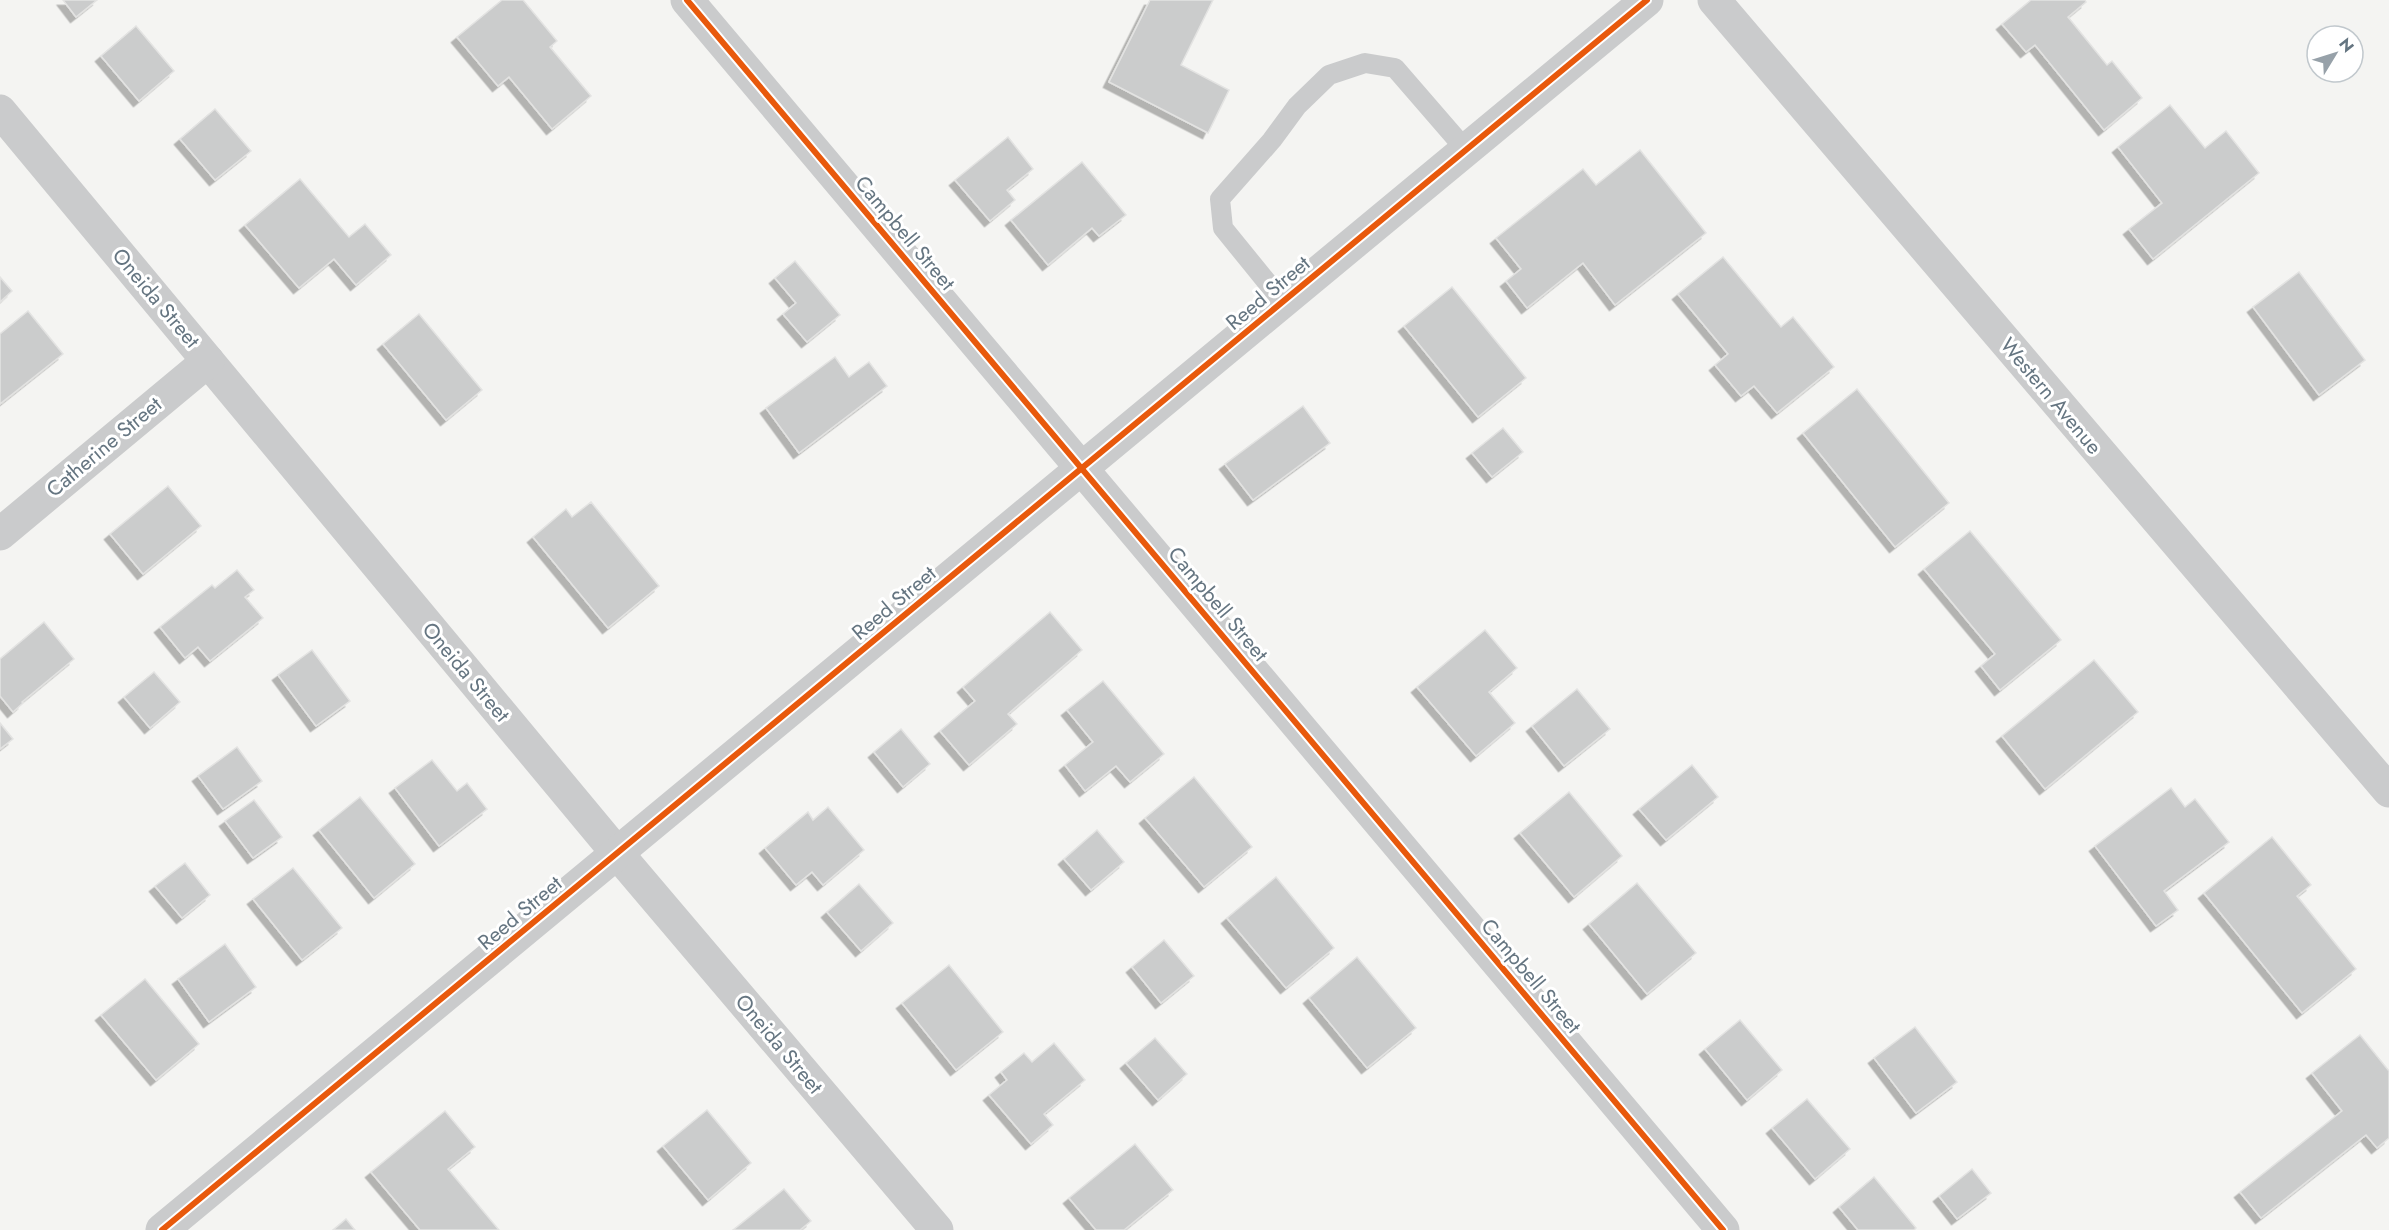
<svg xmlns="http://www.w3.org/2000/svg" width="2389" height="1230" font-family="Jost,sans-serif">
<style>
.building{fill:#cbcccc;stroke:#e3e3e2;stroke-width:1.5;filter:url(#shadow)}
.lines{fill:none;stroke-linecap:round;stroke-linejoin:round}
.service{stroke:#cacbcc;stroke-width:20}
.minor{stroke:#cacbcc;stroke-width:33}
.tertiary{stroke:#cacbcc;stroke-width:33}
.cycleway-casing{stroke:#fff;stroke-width:10}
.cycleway{stroke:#e8590c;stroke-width:6}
.labels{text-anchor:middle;stroke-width:6;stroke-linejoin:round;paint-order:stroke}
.street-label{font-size:21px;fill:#657581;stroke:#fff}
</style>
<defs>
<filter id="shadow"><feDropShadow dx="-5.5" dy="5.5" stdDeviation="0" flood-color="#0004"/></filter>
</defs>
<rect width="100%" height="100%" fill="#f4f4f2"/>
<g class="building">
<polygon points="63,0 97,0 76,17"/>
<polygon points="502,0 523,0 557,41 550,47 591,96 552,129 509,77 498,86 457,37"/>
<polygon points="1150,0 1213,0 1181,65 1229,90 1208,133 1109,82"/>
<polygon points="2031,0 2085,0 2086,2 2068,17 2107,65 2112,61 2142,98 2104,130 2035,45 2026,52 2002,24"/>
<polygon points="136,26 174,71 139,101 101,56"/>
<polygon points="2170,105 2205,148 2226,131 2259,173 2153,259 2129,229 2162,203 2118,147"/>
<polygon points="215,109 251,151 215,180 180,139"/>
<polygon points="1008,137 1033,169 1007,190 1015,200 990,221 955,180"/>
<polygon points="1640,150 1706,233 1615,305 1583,263 1527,308 1506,281 1521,269 1496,238 1583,169 1596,185"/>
<polygon points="1082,162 1126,215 1099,236 1092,228 1048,265 1011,220"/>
<polygon points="300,179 349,237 365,224 391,255 356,285 334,259 299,288 245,225"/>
<polygon points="1723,257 1781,327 1793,317 1834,367 1777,413 1754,386 1741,396 1715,365 1728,354 1678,294"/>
<polygon points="795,261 840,315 807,342 783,314 796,303 775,278"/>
<polygon points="2299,272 2365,360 2319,395 2253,307"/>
<polygon points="0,277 12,291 0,302"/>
<polygon points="1452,287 1526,378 1478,417 1404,326"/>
<polygon points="28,311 63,354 0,404 0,334"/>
<polygon points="419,314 482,390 446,420 383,344"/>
<polygon points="835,357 849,377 869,362 887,386 799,453 766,408"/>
<polygon points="1857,389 1949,503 1895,547 1803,433"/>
<polygon points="1303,406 1330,443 1253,500 1225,464"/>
<polygon points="1503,428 1523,452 1492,477 1472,453"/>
<polygon points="168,486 201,526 143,574 110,534"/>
<polygon points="591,502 659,586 608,628 533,537 566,509 572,517"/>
<polygon points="1970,531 2061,640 2000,690 1981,666 1995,654 1924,569"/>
<polygon points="237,570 254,590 245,597 263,618 210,661 198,647 185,658 160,627 212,585 215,588"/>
<polygon points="1050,612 1082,650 1008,714 1017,724 969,765 940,731 975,701 963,687"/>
<polygon points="44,622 74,659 22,702 23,703 13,712 0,696 0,659"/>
<polygon points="1485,630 1517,668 1489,692 1515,723 1476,756 1417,687"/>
<polygon points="312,650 350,701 316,726 278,675"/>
<polygon points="2094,660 2138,712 2045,789 2002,736"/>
<polygon points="154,672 180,702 150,728 124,697"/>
<polygon points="1103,681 1164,754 1130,782 1116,766 1085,791 1065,765 1093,742 1067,710"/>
<polygon points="1577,689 1610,729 1564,766 1532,726"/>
<polygon points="0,723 13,739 0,749"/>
<polygon points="901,729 930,764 903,787 874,752"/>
<polygon points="237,747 262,781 223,809 198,776"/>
<polygon points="432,760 457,791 467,783 487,809 439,846 395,788"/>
<polygon points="1692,765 1718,797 1666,840 1639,809"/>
<polygon points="1194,777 1252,847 1204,887 1145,818"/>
<polygon points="2171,788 2185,807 2195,799 2229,842 2164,891 2178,910 2156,926 2095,846"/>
<polygon points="1569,792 1622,856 1574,897 1520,833"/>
<polygon points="360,797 415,864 374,898 319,830"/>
<polygon points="254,800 282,837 253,858 225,821"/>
<polygon points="828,807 864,850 823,885 812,872 796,885 765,848 808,812 813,820"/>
<polygon points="1097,830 1124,862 1091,890 1064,859"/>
<polygon points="2272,837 2311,885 2297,896 2356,969 2302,1013 2204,893"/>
<polygon points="185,863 210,895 182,918 155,886"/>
<polygon points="293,868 342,928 302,960 253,899"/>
<polygon points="1276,877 1334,948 1286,988 1227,918"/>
<polygon points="1637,883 1696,953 1647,994 1589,924"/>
<polygon points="859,884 893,923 861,951 827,912"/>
<polygon points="1164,940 1194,976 1161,1003 1132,967"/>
<polygon points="225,944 256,987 209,1022 178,979"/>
<polygon points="1357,957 1416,1028 1367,1068 1309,998"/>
<polygon points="949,965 1003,1032 956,1070 902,1003"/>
<polygon points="145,979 199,1044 156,1080 101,1015"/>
<polygon points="1740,1020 1782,1070 1747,1100 1705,1049"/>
<polygon points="1915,1027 1957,1082 1916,1113 1874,1058"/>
<polygon points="2360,1035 2389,1071 2389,1138 2377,1148 2366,1135 2261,1218 2240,1192 2342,1111 2312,1073"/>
<polygon points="1155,1038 1187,1074 1158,1100 1126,1063"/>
<polygon points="1054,1043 1085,1080 1044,1114 1053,1125 1031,1144 989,1095 1007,1080 1001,1072 1024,1053 1032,1062"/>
<polygon points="1807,1099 1850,1149 1815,1179 1772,1128"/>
<polygon points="707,1110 751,1163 708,1200 663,1146"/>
<polygon points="445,1111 475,1147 448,1169 499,1230 420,1230 371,1172"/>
<polygon points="1135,1144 1173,1190 1124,1230 1096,1230 1069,1198"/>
<polygon points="1972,1169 1991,1193 1957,1219 1939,1196"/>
<polygon points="1874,1177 1916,1228 1914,1230 1858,1230 1839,1207"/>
<polygon points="784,1189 811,1221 800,1230 733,1230"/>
<polygon points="346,1219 355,1230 333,1230"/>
</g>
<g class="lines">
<polyline class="service" points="1283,302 1223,228 1220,199 1272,140 1297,106 1329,75 1365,63 1395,68 1466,150"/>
<g class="minor">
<polyline points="687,0 1723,1230"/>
<polyline points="0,111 617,853 937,1230"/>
<polyline points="0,534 208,361"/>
</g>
<g class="tertiary">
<polyline points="1714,0 2389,791"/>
<polyline points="162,1230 1647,0"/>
</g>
<defs>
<g id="cycleway">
<polyline points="687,0 1723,1230"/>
<polyline points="162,1230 1647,0"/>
</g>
</defs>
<use href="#cycleway" class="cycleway-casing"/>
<use href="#cycleway" class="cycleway"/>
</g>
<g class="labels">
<g class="street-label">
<text transform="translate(905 233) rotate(50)" y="7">Campbell Street</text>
<text transform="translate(1268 293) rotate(-40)" y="7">Reed Street</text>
<text transform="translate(156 298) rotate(50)" y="7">Oneida Street</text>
<text transform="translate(2051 396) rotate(50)" y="7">Western Avenue</text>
<text transform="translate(104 447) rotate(-40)" y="7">Catherine Street</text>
<text transform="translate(894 603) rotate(-40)" y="7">Reed Street</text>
<text transform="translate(1218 604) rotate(50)" y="7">Campbell Street</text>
<text transform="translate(466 672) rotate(50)" y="7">Oneida Street</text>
<text transform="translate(520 913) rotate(-40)" y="7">Reed Street</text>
<text transform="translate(1531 976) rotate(50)" y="7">Campbell Street</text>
<text transform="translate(779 1044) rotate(50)" y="7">Oneida Street</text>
</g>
</g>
<g transform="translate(2335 54) rotate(52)"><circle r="28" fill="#ffffff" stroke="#c1c8cd" stroke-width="1.5"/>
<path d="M0-4.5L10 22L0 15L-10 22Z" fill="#97a1a9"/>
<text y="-9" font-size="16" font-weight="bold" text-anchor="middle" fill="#657581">N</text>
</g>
</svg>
